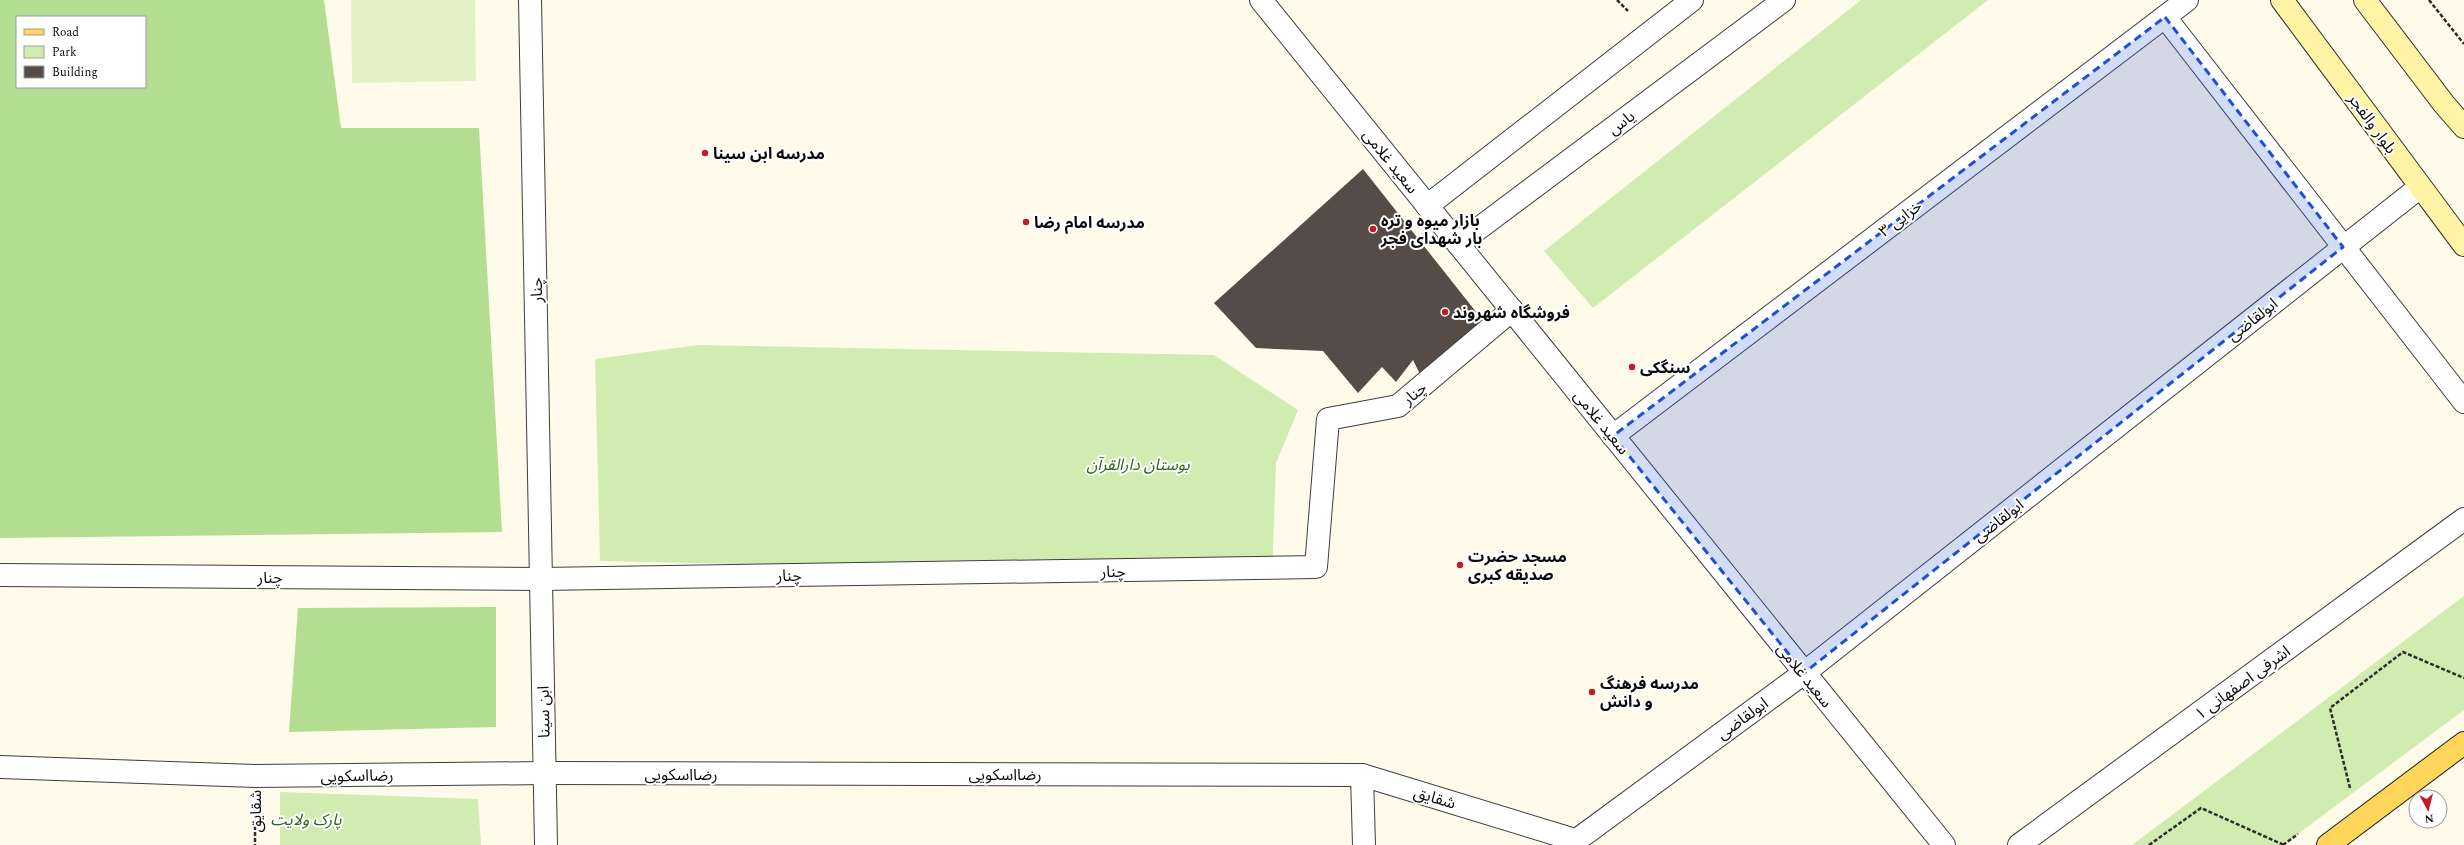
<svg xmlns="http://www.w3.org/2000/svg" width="2464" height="845" font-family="Spectral,'Noto Sans Arabic',serif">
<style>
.green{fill:#d0ecb1}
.forest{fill:#b3dd90;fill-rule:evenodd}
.pitch{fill:#e3f2c4}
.building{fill:#554c47}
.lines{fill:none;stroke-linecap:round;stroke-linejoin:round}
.minor-casing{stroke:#3e3e3e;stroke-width:24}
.secondary-casing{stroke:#2d2d2d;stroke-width:24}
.primary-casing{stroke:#1c1c1c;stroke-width:24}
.path{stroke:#2d2d2d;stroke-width:2.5;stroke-dasharray:4 2;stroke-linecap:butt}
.minor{stroke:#fff;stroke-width:22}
.secondary{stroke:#fff4a5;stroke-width:22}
.primary{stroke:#ffd55a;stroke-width:22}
.marked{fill:#1d4ed8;fill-opacity:0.2;stroke:#1d4ed8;stroke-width:3;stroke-dasharray:8 5;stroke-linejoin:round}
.poi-dot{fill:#c41b24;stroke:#fff;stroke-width:1.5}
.labels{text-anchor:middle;stroke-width:4;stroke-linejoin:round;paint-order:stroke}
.street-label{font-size:16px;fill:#0b0b0b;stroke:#fff}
.poi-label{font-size:16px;font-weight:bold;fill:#0b0b0b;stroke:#fff;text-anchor:start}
.park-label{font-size:16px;font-style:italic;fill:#296718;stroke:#fff}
</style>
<rect width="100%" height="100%" fill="#fffbea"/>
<g class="green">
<polygon points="1861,0 1988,0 1593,308 1544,251"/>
<polygon points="698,345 1214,355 1298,410 1276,463 1272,575 600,561 595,359"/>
<polygon points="2464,596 2464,710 2283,845 2132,845"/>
<polygon points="280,792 478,799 481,845 280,845"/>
</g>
<g class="forest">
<path d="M0,0H324L341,128H479L502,532L0,538ZM17,17H145V87H17Z"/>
<polygon points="496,607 496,727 289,732 298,608"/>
</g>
<polygon class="pitch" points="351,0 475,0 476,81 352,83"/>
<polygon class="building" points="1363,169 1484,322 1420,374 1413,360 1396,382 1382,367 1358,393 1323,351 1256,348 1214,303"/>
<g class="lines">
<defs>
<g id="minor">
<polyline points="530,0 546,845"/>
<polyline points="1261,0 1944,845"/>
<polyline points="2165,17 2464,402"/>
<polyline points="1427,206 1692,0"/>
<polyline points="1458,244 1784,0"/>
<polyline points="1613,436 2187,0"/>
<polyline points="0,575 541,579 1316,567 1328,419 1398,406 1512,310"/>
<polyline points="0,767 255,776 545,773 1362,775"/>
<polyline points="1364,845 1362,775 1575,840"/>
<polyline points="1570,845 1804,673 2420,187"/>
<polyline points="2019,845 2464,519"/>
</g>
<g id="secondary">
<polyline points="2282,0 2464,245"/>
<polyline points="2365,0 2444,104 2464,127"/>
</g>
<polyline id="primary" points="2328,845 2464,743"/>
</defs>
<use href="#minor" class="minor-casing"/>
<use href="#secondary" class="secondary-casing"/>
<use href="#primary" class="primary-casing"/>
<g class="path">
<polyline points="1617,0 1628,11"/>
<polyline points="2429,0 2464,44"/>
<polyline points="2350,788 2330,708 2403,652 2464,678"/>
<polyline points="255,808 255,845"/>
<polyline points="2149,845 2201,808 2284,845"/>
<polyline points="2283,845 2298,834"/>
</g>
<use href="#minor" class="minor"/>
<use href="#secondary" class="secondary"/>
<use href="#primary" class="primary"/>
</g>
<path class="marked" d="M2165,17L2343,247L1804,673L1613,436Z"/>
<g class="poi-dot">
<circle cx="705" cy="153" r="4"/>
<circle cx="1026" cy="222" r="4"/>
<circle cx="1373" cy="229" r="4"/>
<circle cx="1445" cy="312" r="4"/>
<circle cx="1632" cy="367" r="4"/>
<circle cx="1460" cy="565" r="4"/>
<circle cx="1592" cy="692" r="4"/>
</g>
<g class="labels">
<g class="street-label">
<text transform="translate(1621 122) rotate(-37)" y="6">یاس</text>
<text transform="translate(2373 123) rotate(54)" y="6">بلوار والفجر</text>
<text transform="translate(1391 161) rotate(51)" y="6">سعید غلامی</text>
<text transform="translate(1900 218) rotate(-37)" y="6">خزایی ۳</text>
<text transform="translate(536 290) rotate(-91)" y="6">چنار</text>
<text transform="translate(2252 319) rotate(-38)" y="6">ابولقاضی</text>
<text transform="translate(1414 393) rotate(-40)" y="6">چنار</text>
<text transform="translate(1602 422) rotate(51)" y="6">سعید غلامی</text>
<text transform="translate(1998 520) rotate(-38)" y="6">ابولقاضی</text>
<text transform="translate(1113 571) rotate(-1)" y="6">چنار</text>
<text transform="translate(789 575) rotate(-1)" y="6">چنار</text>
<text x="270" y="583">چنار</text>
<text transform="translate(1805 675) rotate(51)" y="6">سعید غلامی</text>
<text transform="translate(2242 682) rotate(-36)" y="6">اشرفی اصفهانی ۱</text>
<text transform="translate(543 712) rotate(-91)" y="6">ابن سینا</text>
<text transform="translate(1742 718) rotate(-36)" y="6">ابولقاضی</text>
<text x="681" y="780">رضااسکویی</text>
<text x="1005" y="780">رضااسکویی</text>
<text transform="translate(357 775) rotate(-1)" y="6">رضااسکویی</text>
<text transform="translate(1435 797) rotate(17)" y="6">شقایق</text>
<text transform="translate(255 811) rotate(-90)" y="6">شقایق</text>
</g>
<g class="poi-label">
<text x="713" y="159">مدرسه ابن سینا</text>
<text x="1381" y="226">بازار میوه و تره‌<tspan x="1381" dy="18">بار شهدای فجر</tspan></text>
<text x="1034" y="228">مدرسه امام رضا</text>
<text x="1453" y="318">فروشگاه شهروند</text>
<text x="1640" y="373">سنگکی</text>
<text x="1468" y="562">مسجد حضرت<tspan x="1468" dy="18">صدیقه کبری</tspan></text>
<text x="1600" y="689">مدرسه فرهنگ<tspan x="1600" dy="18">و دانش</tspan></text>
</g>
<g class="park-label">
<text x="1138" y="470">بوستان دارالقرآن</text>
<text x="306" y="825">پارک ولایت</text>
</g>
</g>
<rect x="16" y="16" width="130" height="72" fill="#ffffff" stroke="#9d9d9d"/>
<rect x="24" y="29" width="20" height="6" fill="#ffd55a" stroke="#9d9d9d"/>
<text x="52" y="36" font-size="12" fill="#0b0b0b">Road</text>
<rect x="24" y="46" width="20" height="12" fill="#d0ecb1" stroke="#9d9d9d"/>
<text x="52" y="56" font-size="12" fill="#0b0b0b">Park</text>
<rect x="24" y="66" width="20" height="12" fill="#554c47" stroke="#9d9d9d"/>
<text x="52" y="76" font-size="12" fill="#0b0b0b">Building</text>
<g transform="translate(2428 809) rotate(173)"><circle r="19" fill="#ffffff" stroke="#9d9d9d"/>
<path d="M0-3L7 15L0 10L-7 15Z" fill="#c41b24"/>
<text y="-6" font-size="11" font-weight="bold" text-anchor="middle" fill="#0b0b0b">N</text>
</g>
</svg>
